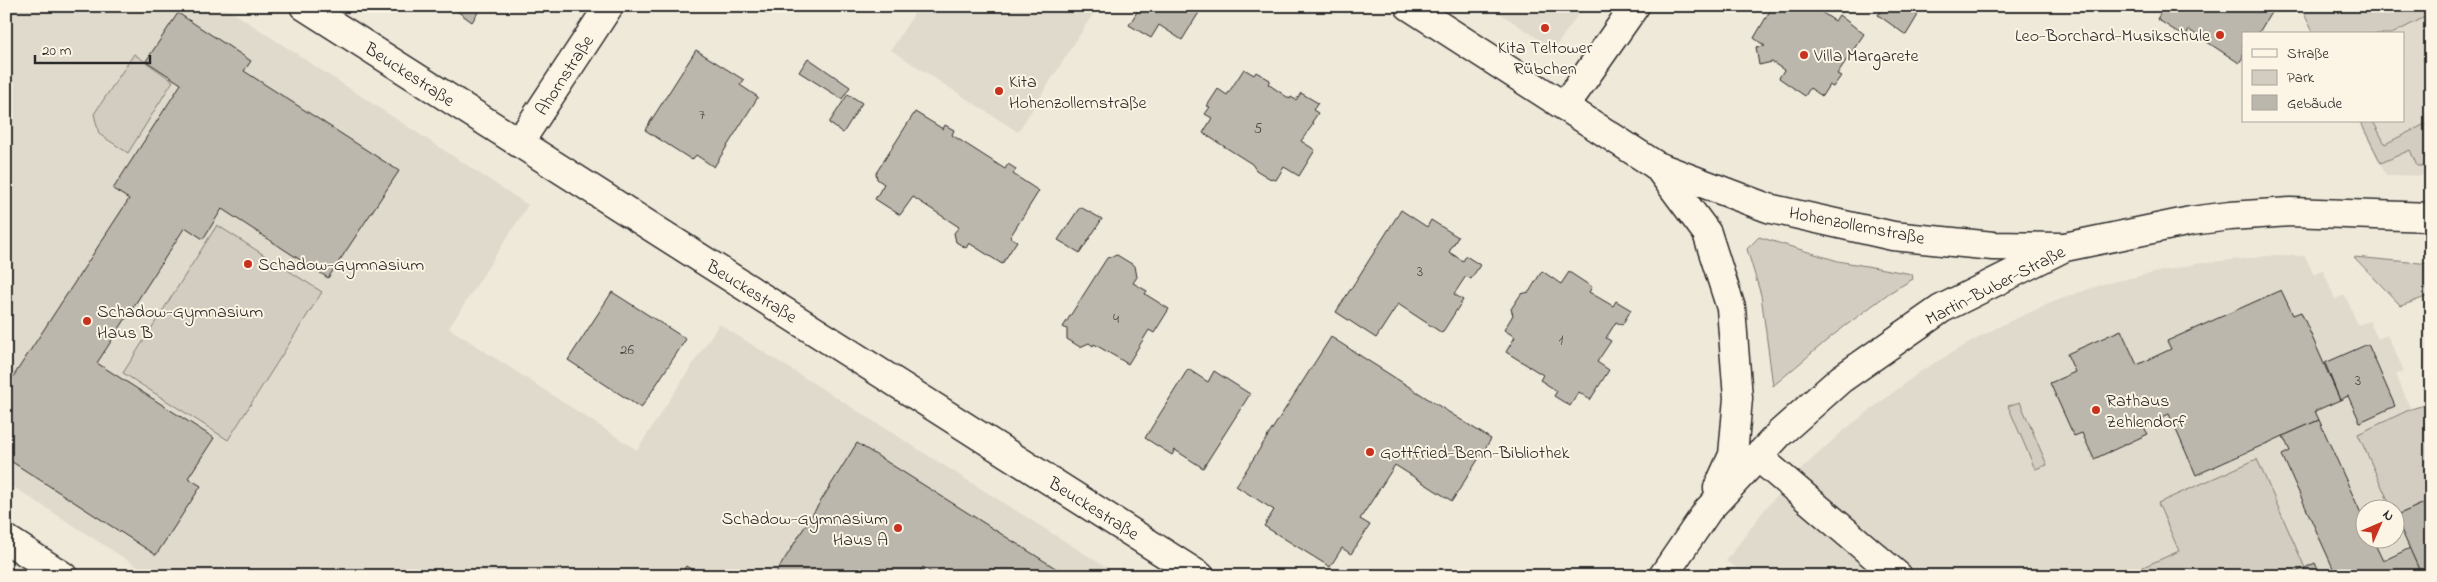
<svg xmlns="http://www.w3.org/2000/svg" width="2437" height="582" font-family="'Indie Flower',sans-serif">
<style>
.built{fill:#e0dacc;fill-rule:evenodd}
.green{fill:#d2cdc0;stroke:#7e7c76}
.building{fill:#bcb7ac;stroke:#2b2b2b}
.lines{fill:none;stroke-linecap:round;stroke-linejoin:round}
.minor-casing{stroke:#2b2b2b;stroke-width:31}
.minor{stroke:#fcf5e5;stroke-width:28}
.poi-dot{fill:#c8321e;stroke:#fcf5e5;stroke-width:2}
.labels{text-anchor:middle;stroke-width:4;stroke-linejoin:round;paint-order:stroke}
.number-label{font-size:15px;fill:#4f4e4b}
.poi-label{font-size:18px;fill:#2b2b2b;stroke:#fcf5e5;text-anchor:start}
.street-label{font-size:18px;fill:#2b2b2b;stroke:#fcf5e5}
</style>
<rect width="100%" height="100%" fill="#efe9da"/>
<filter id="ink" filterUnits="userSpaceOnUse"><feTurbulence type="fractalNoise" baseFrequency=".02" numOctaves="2"/><feDisplacementMap in="SourceGraphic" scale="10" xChannelSelector="R" yChannelSelector="G"/><feConvolveMatrix kernelMatrix="1 2 1 2 8 2 1 2 1" color-interpolation-filters="sRGB"/></filter>
<g filter="url(#ink)">
<g class="built">
<polygon points="6,6 223,6 528,205 449,328 637,450 719,324 1120,576 152,576 6,482"/>
<polygon points="919,6 1098,6 1018,132 891,50"/>
<polygon points="1489,6 1584,6 1554,49"/>
<polygon points="2300,6 2431,6 2431,176 2386,175 2358,121 2403,121 2403,34 2314,34"/>
<path d="M2276,255L2305,256L2314,275L2323,270L2335,299L2345,295L2358,325L2369,321L2378,339L2387,335L2404,371L2396,375L2411,409L2431,403V576H1749L1726,561L1765,509L1796,474L1843,431L1921,371L1960,348L2002,325L2053,302L2103,284L2195,264ZM2364,510H2394V540H2364Z"/>
</g>
<g class="green">
<polygon points="2300,6 2431,6 2431,29 2425,17 2392,34 2314,34"/>
<polygon points="134,54 173,81 128,153 99,134 94,114"/>
<polygon points="2360,121 2373,121 2385,144 2431,121 2431,166 2417,166 2410,150 2381,163"/>
<polygon points="217,225 322,292 228,440 123,373"/>
<polygon points="1759,237 1838,261 1912,274 1913,279 1889,293 1832,336 1773,386 1761,295 1747,249"/>
<polygon points="2354,257 2431,264 2431,295 2401,306"/>
<polygon points="2020,402 2047,465 2035,469 2008,406"/>
<polygon points="2431,403 2431,500 2395,516 2394,510 2392,509 2358,434 2411,409"/>
<polygon points="2257,459 2305,568 2287,576 2123,576 2179,551 2158,503"/>
</g>
<g class="building">
<polygon points="450,6 482,6 472,22"/>
<polygon points="755,6 772,6 767,14"/>
<polygon points="1137,6 1203,6 1182,40 1159,25 1151,38 1129,25 1137,12 1135,10"/>
<polygon points="1766,6 1812,6 1835,21 1839,15 1864,34 1837,74 1841,76 1833,87 1829,85 1822,96 1810,88 1805,96 1779,78 1784,70 1772,62 1759,65 1756,47 1765,46 1754,38 1771,9"/>
<polygon points="1884,6 1904,6 1918,15 1906,35 1878,15"/>
<polygon points="2151,6 2275,6 2258,34 2243,34 2243,57 2239,63 2189,30 2185,37 2157,19 2161,12"/>
<polygon points="178,13 251,61 244,71 399,171 328,278 222,209 203,239 185,227 97,363 214,438 188,478 201,486 156,555 6,458 6,381 9,383 129,199 113,189 181,84 146,61"/>
<polygon points="696,50 744,80 740,85 758,97 714,167 696,155 692,160 645,130"/>
<polygon points="808,58 850,87 842,99 799,72"/>
<polygon points="1244,69 1254,75 1256,72 1270,80 1268,84 1290,99 1291,97 1296,100 1301,93 1318,103 1313,110 1318,113 1312,122 1314,123 1301,141 1315,150 1299,176 1284,167 1276,180 1269,178 1256,170 1252,164 1203,133 1212,118 1205,114 1210,107 1207,106 1218,89 1227,95"/>
<polygon points="848,94 862,103 843,133 829,123"/>
<polygon points="915,112 943,129 945,125 954,130 952,135 1005,169 1008,164 1016,169 1013,174 1039,191 1010,237 1017,241 1002,264 969,243 966,248 956,242 954,233 959,227 913,197 900,215 875,199 884,184 877,179 876,173"/>
<polygon points="1080,207 1102,219 1080,253 1058,240"/>
<polygon points="1401,210 1427,227 1431,220 1458,237 1449,252 1463,261 1466,256 1480,265 1471,279 1466,276 1454,294 1463,300 1442,333 1398,304 1376,338 1336,312"/>
<polygon points="1117,255 1135,266 1137,277 1133,283 1147,291 1145,294 1169,309 1154,333 1149,330 1128,364 1094,344 1093,346 1089,343 1080,347 1067,339 1067,329 1063,327 1107,258"/>
<polygon points="1542,271 1561,284 1569,272 1592,287 1589,292 1613,306 1616,301 1631,310 1622,325 1616,322 1606,338 1611,341 1597,362 1609,370 1590,400 1579,392 1570,406 1554,396 1557,391 1540,380 1543,375 1506,352 1515,337 1504,330 1513,315 1511,309 1521,294 1529,292"/>
<polygon points="2281,290 2293,315 2301,312 2340,400 2315,411 2319,420 2196,475 2169,414 2143,426 2148,434 2094,459 2082,433 2074,436 2050,383 2075,372 2067,354 2121,330 2137,365 2171,349 2167,341"/>
<polygon points="612,292 686,339 641,408 568,360"/>
<polygon points="1331,337 1491,439 1452,501 1395,465 1360,519 1370,525 1351,554 1342,548 1330,567 1264,526 1274,510 1236,486"/>
<polygon points="2368,344 2395,406 2360,422 2348,396 2340,400 2325,363"/>
<polygon points="1188,369 1208,382 1214,371 1250,394 1203,468 1175,450 1172,455 1145,438"/>
<polygon points="2319,420 2364,520 2364,540 2373,540 2383,561 2410,548 2419,569 2404,576 2321,576 2320,573 2333,568 2282,455 2290,451 2283,436"/>
<polygon points="857,443 930,489 1068,576 937,576 923,567 917,576 774,576"/>
<polygon points="2431,500 2431,576 2422,576 2395,516"/>
<polygon points="2315,563 2321,576 2287,576 2305,568"/>
<polygon points="686,566 702,576 680,576"/>
</g>
<g class="lines">
<defs>
<g id="minor">
<polyline points="304,6 1200,576"/>
<polyline points="1409,6 1657,166 1768,208 1893,236 1993,246 2061,247"/>
<polyline points="1565,106 1635,6"/>
<polyline points="519,143 609,6"/>
<polyline points="1657,166 1707,233 1731,308 1738,398 1733,455 1718,488"/>
<polyline points="1757,456 1898,576"/>
<polyline points="6,539 63,576"/>
<polyline points="1663,576 1708,510 1779,434 1841,379 1941,309 2065,247 2191,221 2230,216 2290,212 2431,217"/>
</g>
</defs>
<use href="#minor" class="minor-casing"/>
<use href="#minor" class="minor"/>
</g>
</g>
<g class="poi-dot">
<circle cx="1545" cy="28" r="5"/>
<circle cx="2220" cy="35" r="5"/>
<circle cx="1804" cy="55" r="5"/>
<circle cx="999" cy="91" r="5"/>
<circle cx="248" cy="264" r="5"/>
<circle cx="87" cy="321" r="5"/>
<circle cx="2096" cy="410" r="5"/>
<circle cx="1370" cy="452" r="5"/>
<circle cx="898" cy="528" r="5"/>
</g>
<g class="labels">
<g class="number-label">
<text x="702" y="119">7</text>
<text x="1258" y="133">5</text>
<text x="1420" y="276">3</text>
<text x="1116" y="323">4</text>
<text x="1561" y="344">1</text>
<text x="627" y="354">26</text>
<text x="2358" y="385">3</text>
</g>
<g class="poi-label">
<text x="2210" y="41" text-anchor="end">Leo-Borchard-Musikschule</text>
<text x="1545" y="53" text-anchor="middle">Kita Teltower<tspan x="1545" dy="21">Rübchen</tspan></text>
<text x="1814" y="61">Villa Margarete</text>
<text x="1009" y="87">Kita<tspan x="1009" dy="21">Hohenzollernstraße</tspan></text>
<text x="258" y="270">Schadow-Gymnasium</text>
<text x="97" y="317">Schadow-Gymnasium<tspan x="97" dy="21">Haus B</tspan></text>
<text x="2106" y="406">Rathaus<tspan x="2106" dy="21">Zehlendorf</tspan></text>
<text x="1380" y="458">Gottfried-Benn-Bibliothek</text>
<text x="888" y="524" text-anchor="end">Schadow-Gymnasium<tspan x="888" dy="21">Haus A</tspan></text>
</g>
<g class="street-label">
<text transform="translate(410 74) rotate(33)" y="6">Beuckestraße</text>
<text transform="translate(564 75) rotate(-57)" y="6">Ahornstraße</text>
<text transform="translate(1857 225) rotate(11)" y="6">Hohenzollernstraße</text>
<text transform="translate(1995 285) rotate(-27)" y="6">Martin-Buber-Straße</text>
<text transform="translate(752 291) rotate(32)" y="6">Beuckestraße</text>
<text transform="translate(1094 508) rotate(32)" y="6">Beuckestraße</text>
</g>
</g>
<rect width="2437" height="582" fill="none" stroke="#fcf5e5" stroke-width="25"/>
<rect x="12" y="12" width="2412" height="557" fill="none" stroke="#2b2b2b" stroke-width="2" filter="url(#ink)"/>
<rect x="2242" y="32" width="162" height="90" fill="#fcf5e5" stroke="#a8a49b"/>
<rect x="2252" y="49" width="25" height="8" fill="#fcf5e5" stroke="#a8a49b"/>
<text x="2287" y="58" font-size="15" fill="#2b2b2b">Straße</text>
<rect x="2252" y="70" width="25" height="15" fill="#d2cdc0" stroke="#a8a49b"/>
<text x="2287" y="82" font-size="15" fill="#2b2b2b">Park</text>
<rect x="2252" y="95" width="25" height="15" fill="#bcb7ac" stroke="#a8a49b"/>
<text x="2287" y="108" font-size="15" fill="#2b2b2b">Gebäude</text>
<g transform="translate(2380 524) rotate(45)"><circle r="24" fill="#fcf5e5" stroke="#a8a49b"/>
<path d="M0-4L9 19L0 12L-9 19Z" fill="#c8321e"/>
<text y="-8" font-size="14" font-weight="bold" text-anchor="middle" fill="#2b2b2b">N</text>
</g>
<path d="M35 55v8h115v-8" fill="none" stroke="#2b2b2b" stroke-width="2.5"/>
<text x="42" y="55" font-size="15" fill="#2b2b2b" stroke="#fcf5e5" stroke-width="4" paint-order="stroke">20 m</text>
</svg>
